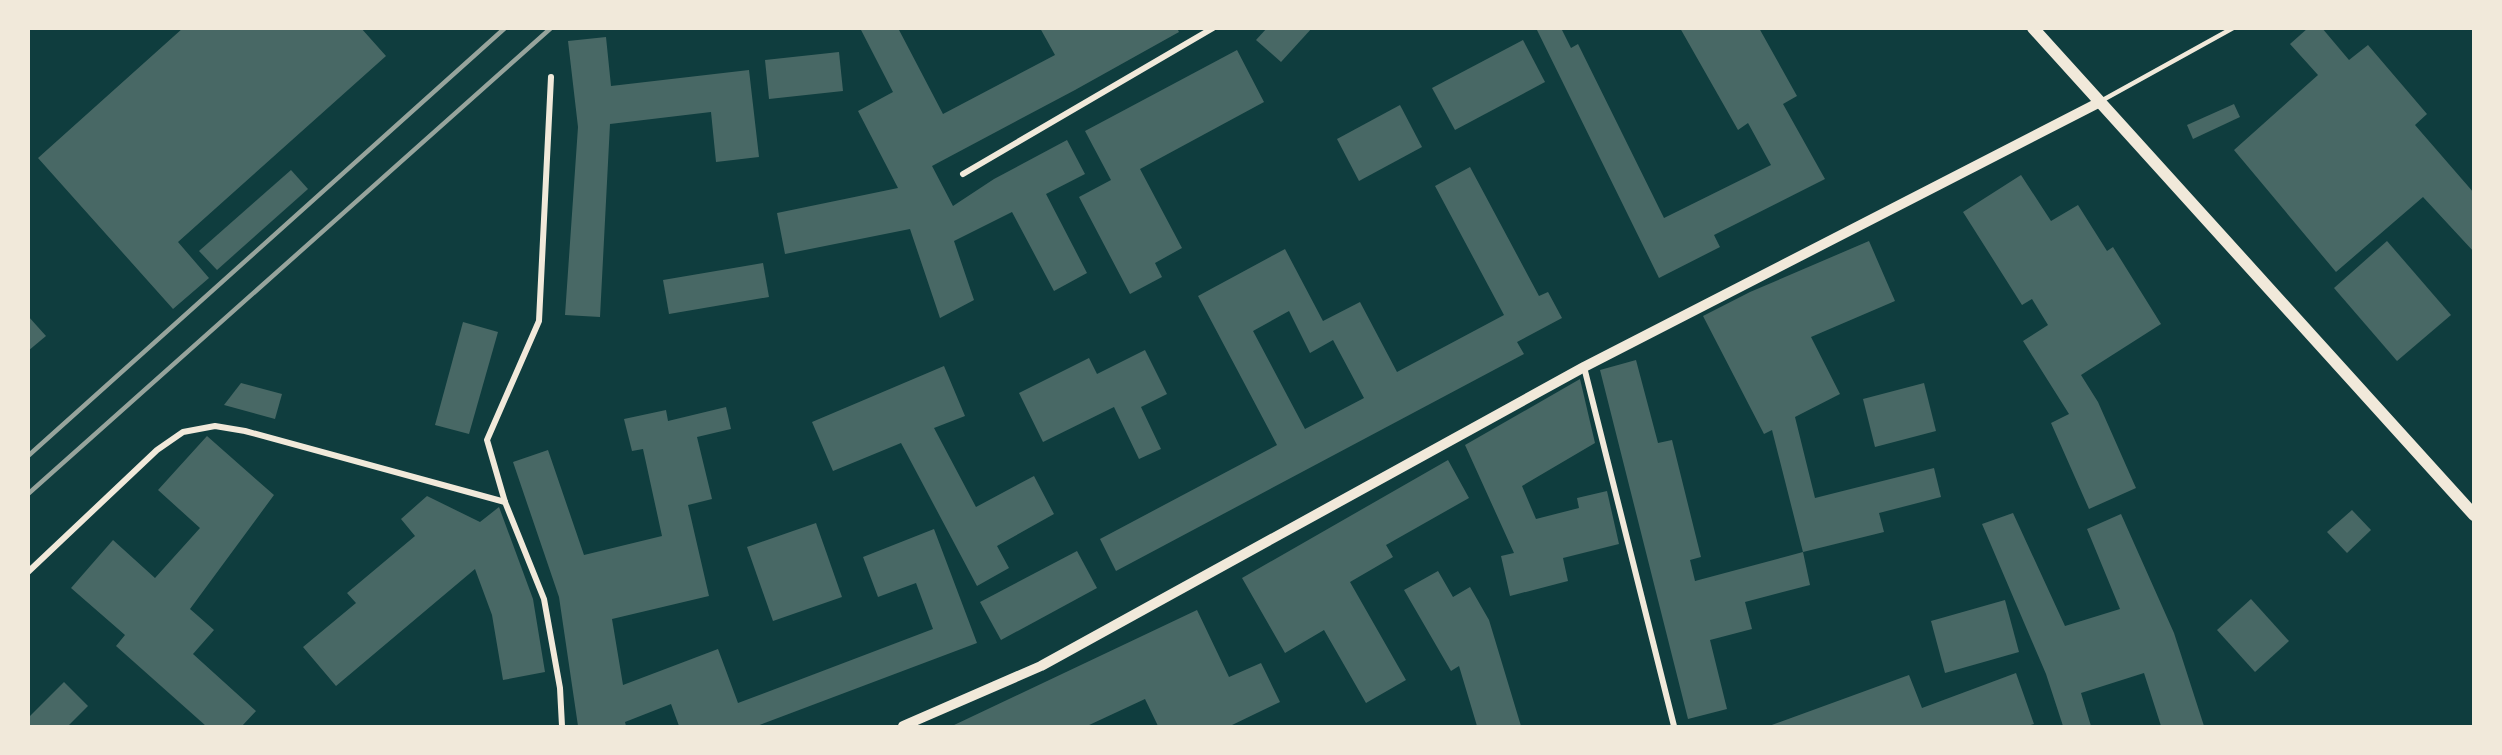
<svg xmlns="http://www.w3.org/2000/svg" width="2502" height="755" font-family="Helvetica,sans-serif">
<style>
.building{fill:#486865;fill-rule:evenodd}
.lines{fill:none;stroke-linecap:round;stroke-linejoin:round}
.service{stroke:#f1e9da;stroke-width:4.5}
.minor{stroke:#f1e9da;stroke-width:6}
.tertiary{stroke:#f1e9da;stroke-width:10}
.secondary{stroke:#f1e9da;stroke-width:12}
.rail{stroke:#97a49c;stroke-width:4.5}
</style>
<rect width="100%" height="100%" fill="#0f3d3e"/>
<g class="building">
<polygon points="183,28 361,28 386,56 178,242 209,278 173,309 38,158"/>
<polygon points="860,28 898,28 943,114 1055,55 1040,28 1177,28 1179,32 1075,90 932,166 953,206 994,179 1067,140 1085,174 1046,194 1087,273 1054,291 1012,212 954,241 974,300 940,318 910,229 785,254 777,213 898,188 858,111 893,92"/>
<polygon points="1267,28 1312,28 1281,62 1256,40"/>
<polygon points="1536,28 1561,28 1571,48 1578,44 1664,218 1771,165 1748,123 1738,130 1680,28 1759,28 1797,96 1783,104 1825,179 1714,235 1720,247 1659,278"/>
<polygon points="2308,28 2322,28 2349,60 2368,45 2427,114 2415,125 2474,193 2474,252 2423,197 2336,272 2234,150 2318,75 2290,44"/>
<polygon points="606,37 611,86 749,70 759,157 716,162 711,112 610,124 600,317 565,315 578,127 568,41"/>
<polygon points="1523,40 1545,82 1455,130 1432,88"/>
<polygon points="1237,50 1264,102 1140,169 1182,248 1155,263 1162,277 1130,294 1079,197 1111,180 1085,131"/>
<polygon points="839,52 843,91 769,99 765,60"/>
<polygon points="2234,104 2240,117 2193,139 2187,125"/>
<polygon points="1400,105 1422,147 1359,181 1337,139"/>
<path d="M1470,167L1539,296L1548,292L1562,318L1517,342L1524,354L1116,571L1100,539L1277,445L1198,296L1285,249L1323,321L1360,302L1397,372L1504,315L1435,186ZM1289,311L1310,353L1333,340L1364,398L1305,429L1253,331Z"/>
<polygon points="291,170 308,189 217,270 199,251"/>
<polygon points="2021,175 2051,221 2078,205 2107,251 2113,247 2161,324 2081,375 2098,402 2136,488 2089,509 2051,423 2069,414 2023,341 2048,325 2032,299 2022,305 1963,212"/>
<polygon points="1869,241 1895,301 1811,337 1840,394 1795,417 1815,498 1934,468 1941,497 1879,513 1884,532 1803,552 1772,430 1764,434 1703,316 1750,292"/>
<polygon points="2387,241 2451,315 2397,361 2334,288"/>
<polygon points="763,263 769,297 669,314 663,280"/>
<polygon points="28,316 46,336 28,351"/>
<polygon points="463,322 498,332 469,434 435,425"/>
<polygon points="1145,350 1167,394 1141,407 1161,449 1139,459 1114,407 1043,442 1019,393 1089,358 1097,374"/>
<polygon points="1636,360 1658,443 1672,440 1701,557 1690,560 1695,581 1803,552 1810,585 1745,602 1752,629 1710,640 1727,709 1688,719 1600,370"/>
<polygon points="944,366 965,416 934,428 976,507 1034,476 1054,514 997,546 1009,568 977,586 901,443 833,471 812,422"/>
<polygon points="1580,379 1595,443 1522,486 1536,519 1579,508 1577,498 1607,491 1619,544 1563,558 1568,581 1510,596 1501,556 1514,553 1465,445"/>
<polygon points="241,383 282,394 275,419 224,405"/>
<polygon points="1924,383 1936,431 1875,447 1863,399"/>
<polygon points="726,407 731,429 697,437 712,499 688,505 709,596 612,619 623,685 718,649 738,703 933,629 916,583 878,597 863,557 934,529 977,643 757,726 679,726 671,704 625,722 626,726 578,726 559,597 513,462 548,450 584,555 662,536 643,449 632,451 624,419 666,410 668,421"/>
<polygon points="207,436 274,495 190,609 214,630 193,654 256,711 242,726 206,726 116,646 125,635 71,588 113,540 155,578 200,528 158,490"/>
<polygon points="1448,460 1469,498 1386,545 1393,557 1350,582 1406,680 1366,703 1324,630 1285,653 1242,578"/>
<polygon points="427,496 480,522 499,507 533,599 545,672 503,680 492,615 475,569 336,686 303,647 356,603 347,593 415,536 401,519"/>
<polygon points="2352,510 2371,530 2347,553 2327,532"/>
<polygon points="2013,513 2065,626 2120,609 2087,529 2121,514 2174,633 2204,726 2161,726 2144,673 2081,693 2091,726 2063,726 2046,674 1982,524"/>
<polygon points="816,523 842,597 773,621 747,547"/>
<polygon points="1077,551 1097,588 1001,640 980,602"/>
<polygon points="1438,571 1453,597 1470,587 1489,620 1521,726 1477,726 1459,666 1451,671 1404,590"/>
<polygon points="2251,599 2289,641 2255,672 2217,630"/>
<polygon points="2005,600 2019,652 1945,673 1931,621"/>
<polygon points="1197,610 1229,677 1261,663 1280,702 1230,726 1158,726 1145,699 1087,726 952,726"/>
<polygon points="2016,673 2034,724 2027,726 1769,726 1909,675 1922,708"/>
<polygon points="64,682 88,706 68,726 28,726 28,718"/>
</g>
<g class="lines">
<polyline class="service" points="2101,101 2233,28"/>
<g class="minor">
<polyline points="551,77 539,321 487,440 505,502 544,599 560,688 562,726"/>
<polyline points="963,174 1213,28"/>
<polyline points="1584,367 1674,726"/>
<polyline points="28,572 157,450 183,432 215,426 245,431 505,502"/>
</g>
<polyline class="tertiary" points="903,726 1041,666 1584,367 2100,102"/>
<polyline class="secondary" points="2033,28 2474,515"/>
<g class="rail">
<polyline points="28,456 505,28"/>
<polyline points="28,494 551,28"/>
</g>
</g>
<rect width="2502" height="755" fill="none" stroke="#f1e9da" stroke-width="60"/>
</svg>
